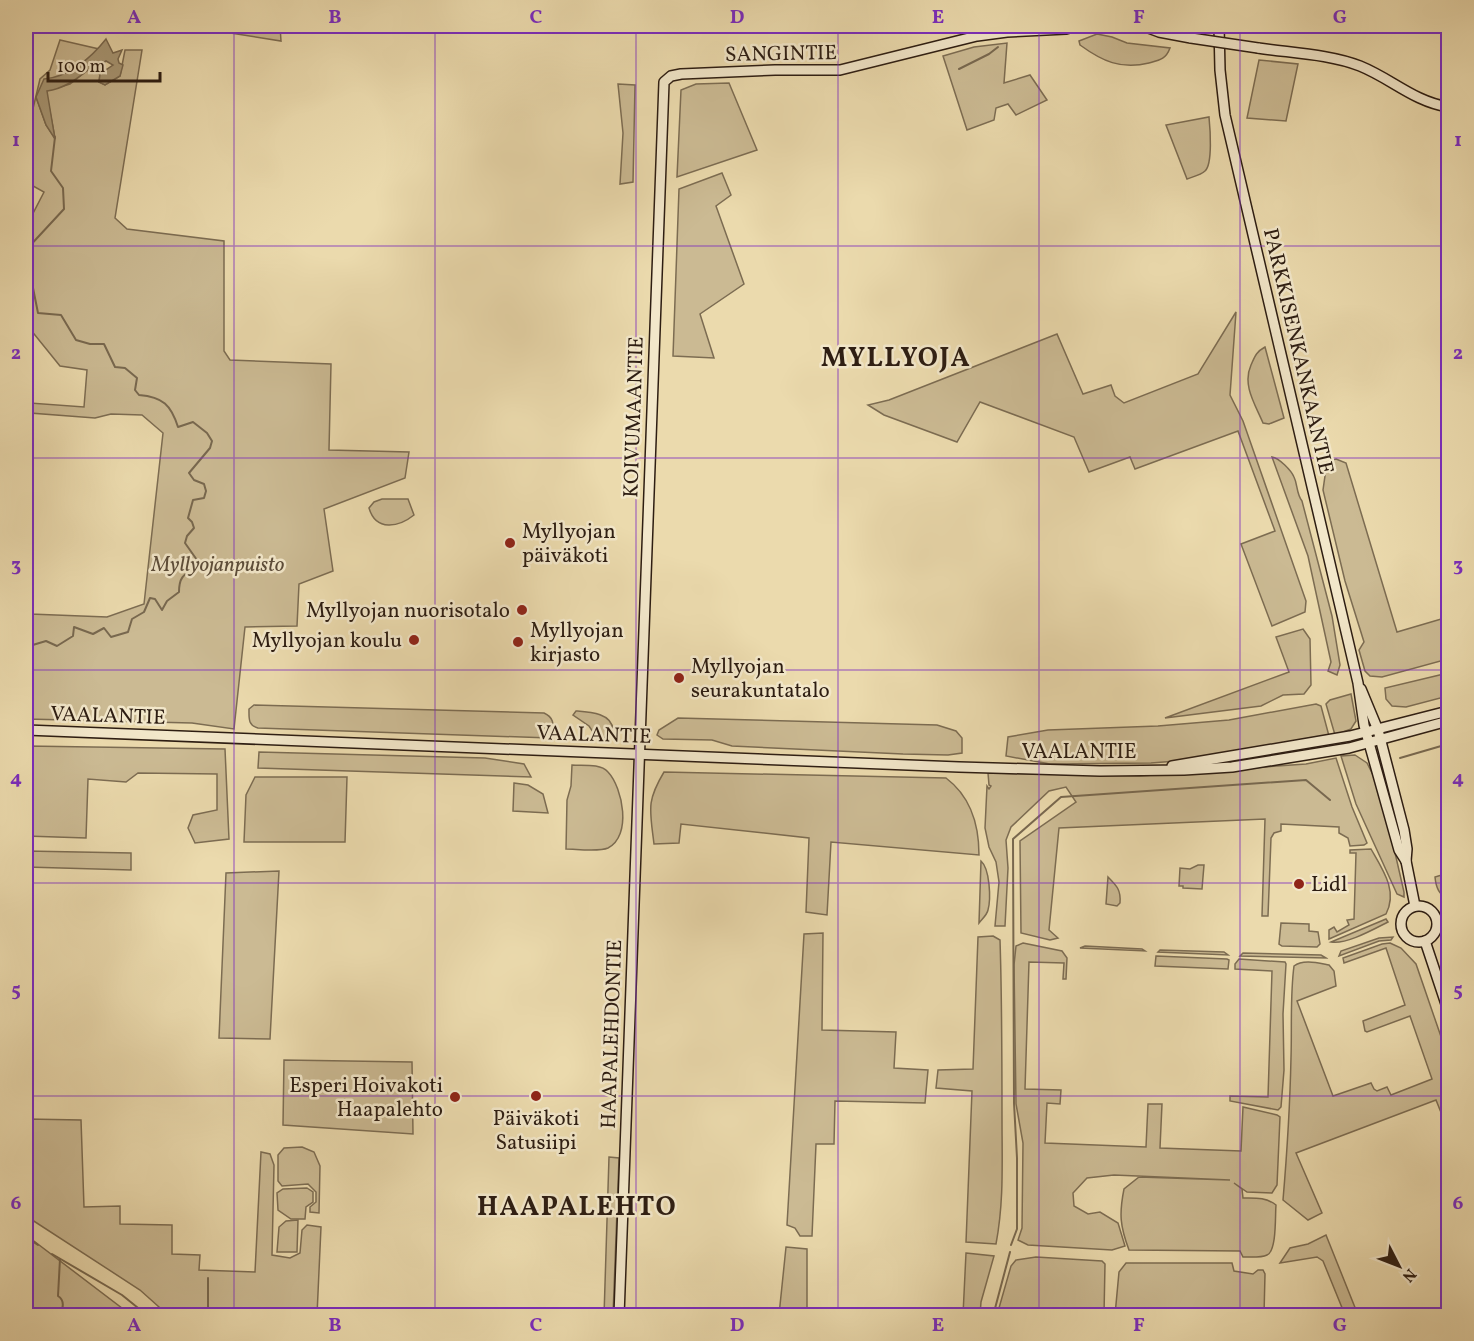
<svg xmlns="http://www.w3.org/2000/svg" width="1474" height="1341" font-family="Vollkorn,serif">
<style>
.green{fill:#cbba93;stroke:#7c6c52;stroke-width:1.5}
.water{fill:#aa9a78;stroke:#78684f;stroke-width:1.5}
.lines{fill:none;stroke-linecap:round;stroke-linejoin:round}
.stream{stroke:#78684f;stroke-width:2}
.secondary-casing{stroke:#2d1d12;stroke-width:12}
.secondary{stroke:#f2e7ca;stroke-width:9}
.secondary-bridge-casing{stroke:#2d1d12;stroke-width:12;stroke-linecap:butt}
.secondary-bridge{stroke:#f2e7ca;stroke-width:9}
.grid{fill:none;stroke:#7b2cbf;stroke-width:1.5;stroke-opacity:0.55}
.poi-dot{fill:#8f2418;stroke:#f2e7ca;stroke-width:2}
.labels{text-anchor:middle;stroke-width:5;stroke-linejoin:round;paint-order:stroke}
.street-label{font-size:21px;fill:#2d1d12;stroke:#f2e7ca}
.poi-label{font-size:21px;fill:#2d1d12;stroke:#f2e7ca;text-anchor:start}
.park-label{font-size:21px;font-style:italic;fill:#5c4c39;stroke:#f2e7ca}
.district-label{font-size:27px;font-weight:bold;letter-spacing:1.5px;fill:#2d1d12;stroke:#f2e7ca}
.neatline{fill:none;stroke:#7b2cbf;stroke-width:2}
.grid-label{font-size:20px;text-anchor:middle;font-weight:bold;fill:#7b2cbf}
</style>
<rect width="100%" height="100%" fill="#ebdaad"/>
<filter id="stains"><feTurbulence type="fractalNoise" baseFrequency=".00333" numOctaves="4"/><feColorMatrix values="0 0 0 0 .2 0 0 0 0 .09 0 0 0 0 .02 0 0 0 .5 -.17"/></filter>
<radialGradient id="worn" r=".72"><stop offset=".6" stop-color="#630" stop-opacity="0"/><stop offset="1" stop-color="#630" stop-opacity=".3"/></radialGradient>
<g class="green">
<polygon points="213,26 280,26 281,41 218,31"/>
<path d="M1097,34L1112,37L1127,43L1170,48C1166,59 1160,60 1149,63C1121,70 1102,61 1080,45L1079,41Z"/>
<polygon points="60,40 99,49 91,57 58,78 36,97 46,125 55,138 46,91 70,84 88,70 100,74 99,82 105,85 120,76 125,50 142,50 115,218 127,229 224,241 224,351 230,360 331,364 329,450 409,452 405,478 324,509 333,571 299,584 297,626 245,627 234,729 192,723 26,719 26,609 30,614 107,617 144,604 163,433 142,415 111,414 95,418 30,413 30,403 84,407 87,370 60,366 26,324 26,227 44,192 26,182 26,138 40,79 50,70"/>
<polygon points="1007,43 1004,83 1030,75 1047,100 1016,115 1008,104 996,108 994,120 967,130 943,56 974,47"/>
<polygon points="1259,60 1298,64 1286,121 1247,118"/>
<polygon points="729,83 757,150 677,177 681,90 696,84"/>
<polygon points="618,84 635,85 633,182 620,184 623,133"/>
<path d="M1209,117C1210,127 1213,164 1205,171C1201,175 1192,177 1187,179L1166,125Z"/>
<polygon points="722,173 731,195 716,206 744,284 700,314 714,358 673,356 679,189"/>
<polygon points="1236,312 1230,395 1243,421 1306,601 1305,612 1272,626 1241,544 1275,531 1238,431 1135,469 1130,457 1089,472 1074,437 980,402 957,442 884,415 868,405 889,400 1057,334 1083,394 1111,385 1115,396 1124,403 1198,374"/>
<path d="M1265,347L1284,418L1269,424L1263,423C1255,404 1242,385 1251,365C1255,356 1256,352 1265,347Z"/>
<path d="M1272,457C1279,458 1291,470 1294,477C1298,485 1296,493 1302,501L1332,616L1340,665L1337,675L1328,671L1331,662L1308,556Z"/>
<polygon points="1336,459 1346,463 1397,632 1448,617 1448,659 1382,677 1370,676 1365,671 1359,650 1364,642 1345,581 1323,490 1327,462"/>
<path d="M382,499H408L414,515C399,527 376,532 369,508L374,502Z"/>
<polygon points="1303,629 1310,639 1311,685 1304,694 1283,695 1261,706 1165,718 1289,672 1276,637"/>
<polygon points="1448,673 1448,696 1406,707 1392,706 1386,699 1385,688"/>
<polygon points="1351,694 1356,721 1351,729 1335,735 1326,704 1330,700"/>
<polygon points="1316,704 1321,706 1329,736 1189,760 1151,763 1050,764 1006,756 1008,737 1048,730 1158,726 1229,720"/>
<path d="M254,705L544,713C555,718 553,725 553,736L550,738L258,728C248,725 249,719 249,709Z"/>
<path d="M576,711C590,712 612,713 613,730L603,739L597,738L589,726L573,715Z"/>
<polygon points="678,718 937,725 956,731 962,738 962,753 948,755 903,754 732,746 712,740 663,739 657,735 659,730"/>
<polygon points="26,746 225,749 229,839 195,843 188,828 193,815 217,810 217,774 138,773 126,782 88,779 86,838 26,836"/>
<polygon points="259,752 485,758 524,764 531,777 258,768"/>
<polygon points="1355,755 1367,763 1374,777 1390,831 1404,892 1404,897 1397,894 1356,804 1341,756"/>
<polygon points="1336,758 1352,807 1367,843 1364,845 1350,846 1348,838 1339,833 1339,827 1281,824 1281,831 1274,833 1271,838 1268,916 1262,916 1265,819 1059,828 1049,930 1058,938 1050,940 1021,933 1020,841 1076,802 1066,787 1049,791 1011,827 1006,840 1008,868 1005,926 995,926 999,882 996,862 989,847 985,828 987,786 989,789 991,786 989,785 988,773 1140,776 1306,764"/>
<path d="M572,765C582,766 600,763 608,772C623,788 632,836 608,848C599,852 576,849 566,849L567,800L571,786Z"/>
<path d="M664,772L946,778C970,796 979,825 979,855L831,842L827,915L806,912L809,838L681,824L679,843L654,844C650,810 646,802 664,772Z"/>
<polygon points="255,777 347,777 345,842 244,842 246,795"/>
<polygon points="514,783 528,785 543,794 548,813 513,811"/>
<path d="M1371,849C1383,870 1398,891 1386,914L1329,939V930L1334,927L1337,932L1349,925L1347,920L1354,919L1356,853H1350V850Z"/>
<polygon points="26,851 131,853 131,870 26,867"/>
<path d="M981,861C990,869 991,899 988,910C987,915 982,919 979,923Z"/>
<polygon points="1198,865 1204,865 1202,889 1183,888 1183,886 1179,886 1180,868 1190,869"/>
<polygon points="279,871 270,1039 219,1038 226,873"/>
<path d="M1448,873V900C1439,894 1436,888 1435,877Z"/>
<path d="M1108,877C1117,886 1121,890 1120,903L1117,906L1106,904Z"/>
<path d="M1386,919L1388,922C1374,929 1346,945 1331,942Z"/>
<polygon points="1281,923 1309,924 1309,931 1318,932 1320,944 1317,947 1282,946 1279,944"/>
<polygon points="823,933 822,1030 896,1032 894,1068 928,1070 925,1103 835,1101 834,1144 816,1144 812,1236 800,1236 795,1228 787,1225 804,934"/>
<path d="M1448,935V987C1441,967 1439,955 1448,935Z"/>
<path d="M993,936L1000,940C1002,1000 1002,1060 1002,1120C1002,1162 1004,1202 996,1244L966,1242L972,1091L936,1088L938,1070L973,1069L978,937Z"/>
<polygon points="1393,937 1391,940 1379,941 1339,956 1341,951 1379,938"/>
<path d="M1023,943L1062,951L1067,958L1066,979H1063L1064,963L1029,962L1025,1089L1061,1090L1060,1104L1047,1103L1045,1143L1146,1147L1148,1104H1162L1160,1148L1241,1151L1243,1107L1277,1115L1280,1117L1277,1185L1272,1193L1247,1192L1234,1183L1242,1189L1243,1198C1255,1198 1266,1197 1276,1205C1275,1215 1277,1251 1267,1255C1261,1258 1250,1257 1243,1257L1240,1251L1129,1250C1120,1226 1119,1214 1124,1189L1139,1177L1230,1180L1114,1175L1087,1178L1073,1193L1074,1206L1088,1214L1100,1212L1118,1223L1125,1246L1112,1250L1028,1245L1018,1240L1022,1228L1023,1143L1016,1104L1014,965L1016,946Z"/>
<path d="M1390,943L1401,948L1416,964L1448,1057V1130L1436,1100L1296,1153L1322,1213L1308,1220L1283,1200C1287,1153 1290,1105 1291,1058C1292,1027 1290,996 1294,966C1303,959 1318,963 1329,965L1334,971L1336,986L1297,1001L1333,1096L1371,1083L1374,1089L1377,1091L1387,1087L1391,1095L1432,1079L1410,1016L1367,1032L1365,1031L1363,1021L1405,1005L1386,948L1344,963L1343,958L1382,944Z"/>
<polygon points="1085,946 1142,949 1145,951 1080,948"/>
<polygon points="1160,950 1224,952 1228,955 1158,952"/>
<polygon points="1243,953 1321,955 1326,958 1240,956"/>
<polygon points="1156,956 1227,959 1229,960 1228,969 1155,966"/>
<polygon points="1239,959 1285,962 1286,964 1283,1014 1284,1070 1281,1107 1278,1110 1230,1101 1230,1096 1268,1097 1272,971 1235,969 1235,964"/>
<polygon points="284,1060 412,1062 413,1134 283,1125"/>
<polygon points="26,1119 81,1120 84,1207 120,1206 120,1224 172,1225 172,1254 200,1255 199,1270 255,1272 261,1152 270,1154 274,1165 272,1255 290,1258 300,1253 302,1230 307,1225 321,1227 317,1315 168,1315 140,1290 26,1216"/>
<polygon points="302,1147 314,1152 320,1166 319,1213 310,1212 310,1207 316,1202 316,1192 308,1184 282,1186 278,1181 278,1155 284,1148"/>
<polygon points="609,1157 619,1158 613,1315 604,1316"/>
<polygon points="307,1188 313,1192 313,1202 306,1207 305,1219 291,1219 278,1210 277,1193 283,1189"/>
<polygon points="298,1220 297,1252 277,1252 279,1227 286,1221"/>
<polygon points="26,1235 131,1315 26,1315"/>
<polygon points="1326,1235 1358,1315 1345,1315 1323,1261 1317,1257 1280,1263 1290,1248 1308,1244"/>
<polygon points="786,1247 807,1249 807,1315 779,1315"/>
<polygon points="966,1253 994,1256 981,1302 980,1315 963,1315"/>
<polygon points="1036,1257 1102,1261 1105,1264 1104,1315 997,1315 1011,1266 1016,1260"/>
<polygon points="1126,1263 1232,1263 1234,1271 1253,1274 1258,1270 1263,1270 1265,1274 1264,1315 1115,1315 1119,1272"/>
</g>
<path class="water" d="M106,39L113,53L122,50L118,59L119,63L123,65L120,76L105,85L99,82L100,74L113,65L106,61L92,70H88C75,80 63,89 47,91L55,139L46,125L36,97L44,79C69,77 91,58 106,39Z"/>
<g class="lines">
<g class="stream">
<polyline points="959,69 989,54 998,47"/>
<polyline points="26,250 64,209 63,188 51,171 55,137"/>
<polyline points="26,252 31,266 26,272"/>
<path d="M26,283L33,288L38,313L61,315L76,340L90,344H104L115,367L125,368L137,378L135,390L139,395C163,397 171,405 178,427L193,422L207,433L212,441L210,448L189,473L194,480L204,484L206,491L204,498L193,500L188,518L192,522L194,528L187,536L185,543L197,560L194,568C183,575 179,578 179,592L167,601L162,610L155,599L150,598L144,612L132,619L128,632L111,637L104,628L93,634L74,627L73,636L57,646L46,641L26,647"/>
<polyline points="1400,758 1448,744"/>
<polyline points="26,1237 38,1245"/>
<polyline points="1011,1245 1017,1229 1017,1158 1014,1103 1013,839 1061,797 1306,780 1330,800"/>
<polyline points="52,1254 122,1295 148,1316"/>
<path d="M60,1259L58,1296C65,1300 63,1309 60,1316"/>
<polyline points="97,1316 98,1315"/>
<polyline points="208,1316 208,1278"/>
<polyline points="993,1316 1010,1252"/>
</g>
<defs>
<g id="secondary">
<polyline points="1143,26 1159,32 1191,38"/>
<polyline points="1219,26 1220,70 1225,115 1358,683 1364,725 1399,850 1406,861"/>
<path d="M1258,48C1291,53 1329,54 1360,66C1392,79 1413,101 1448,107"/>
<polyline points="1361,689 1378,730 1404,830 1407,849 1406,861 1415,906"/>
<polyline points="26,730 959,767 1100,771 1184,770 1232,767 1349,748 1448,721"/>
<polyline points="1172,766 1350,736 1448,711"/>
<circle cx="1419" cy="924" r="18"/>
<polyline points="1425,941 1448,1010"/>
<polyline points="619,1316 664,82 671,76 681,74 775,70 840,70 977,36 1007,32 1066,29 1076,26"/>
</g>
</defs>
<use href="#secondary" class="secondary-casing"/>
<use href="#secondary" class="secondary"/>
<defs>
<polyline id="secondary-bridge" points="1191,38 1258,48"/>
</defs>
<use href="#secondary-bridge" class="secondary-bridge-casing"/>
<use href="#secondary-bridge" class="secondary-bridge"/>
</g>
<path class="grid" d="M234,26V1316M435,26V1316M636,26V1316M838,26V1316M1039,26V1316M1240,26V1316M26,246H1448M26,458H1448M26,670H1448M26,883H1448M26,1096H1448"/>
<g class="poi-dot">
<circle cx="510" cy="543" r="6"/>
<circle cx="522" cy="610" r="6"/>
<circle cx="414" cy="640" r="6"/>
<circle cx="518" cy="642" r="6"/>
<circle cx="679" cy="678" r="6"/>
<circle cx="1299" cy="884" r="6"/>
<circle cx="536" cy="1096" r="6"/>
<circle cx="455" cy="1097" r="6"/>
</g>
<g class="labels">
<g class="street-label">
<text transform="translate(781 53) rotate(-1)" y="7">SANGINTIE</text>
<text transform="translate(1299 351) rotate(77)" y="7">PARKKISENKANKAANTIE</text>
<text transform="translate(633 417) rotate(-88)" y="7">KOIVUMAANTIE</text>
<text transform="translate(108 715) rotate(2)" y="7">VAALANTIE</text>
<text transform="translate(594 734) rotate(2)" y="7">VAALANTIE</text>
<text x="1079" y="758">VAALANTIE</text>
<text transform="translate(611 1034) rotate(-88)" y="7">HAAPALEHDONTIE</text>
</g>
<g class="poi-label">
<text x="522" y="538">Myllyojan<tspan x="522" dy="24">päiväkoti</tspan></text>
<text x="510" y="617" text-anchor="end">Myllyojan nuorisotalo</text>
<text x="530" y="637">Myllyojan<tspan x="530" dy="24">kirjasto</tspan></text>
<text x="402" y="647" text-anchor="end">Myllyojan koulu</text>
<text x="691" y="673">Myllyojan<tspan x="691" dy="24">seurakuntatalo</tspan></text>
<text x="1311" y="891">Lidl</text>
<text x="443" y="1092" text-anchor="end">Esperi Hoivakoti<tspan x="443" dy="24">Haapalehto</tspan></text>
<text x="536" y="1125" text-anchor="middle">Päiväkoti<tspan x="536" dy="24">Satusiipi</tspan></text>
</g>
<g class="park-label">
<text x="218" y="571">Myllyojanpuisto</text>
</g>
<g class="district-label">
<text x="896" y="366">MYLLYOJA</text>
<text x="577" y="1215">HAAPALEHTO</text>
</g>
</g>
<rect width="1474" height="1341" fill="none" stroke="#ebdaad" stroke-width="66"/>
<g transform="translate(1399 1266) rotate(132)" stroke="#f2e7ca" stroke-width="4.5" paint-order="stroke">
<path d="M0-4.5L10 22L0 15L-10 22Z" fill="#2d1d12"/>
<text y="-9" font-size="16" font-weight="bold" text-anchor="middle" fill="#2d1d12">N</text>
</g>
<path d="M48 72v9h112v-9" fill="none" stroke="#2d1d12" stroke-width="3"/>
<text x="57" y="72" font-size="18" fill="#2d1d12" stroke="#f2e7ca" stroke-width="4.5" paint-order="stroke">100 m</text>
<rect x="33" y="33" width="1408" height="1275" class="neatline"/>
<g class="grid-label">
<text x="134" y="23">A</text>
<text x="335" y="23">B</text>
<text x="536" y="23">C</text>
<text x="737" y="23">D</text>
<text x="938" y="23">E</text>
<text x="1139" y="23">F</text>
<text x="1340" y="23">G</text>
<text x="16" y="146">1</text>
<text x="1458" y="146">1</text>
<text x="16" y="359">2</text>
<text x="1458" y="359">2</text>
<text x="16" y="571">3</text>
<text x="1458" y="571">3</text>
<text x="16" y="784">4</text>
<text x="1458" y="784">4</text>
<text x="16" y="996">5</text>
<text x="1458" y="996">5</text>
<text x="16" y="1209">6</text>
<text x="1458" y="1209">6</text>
<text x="134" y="1331">A</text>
<text x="335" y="1331">B</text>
<text x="536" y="1331">C</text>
<text x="737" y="1331">D</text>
<text x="938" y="1331">E</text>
<text x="1139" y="1331">F</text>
<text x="1340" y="1331">G</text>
</g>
<rect width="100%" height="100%" filter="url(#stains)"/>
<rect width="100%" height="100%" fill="url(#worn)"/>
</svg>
